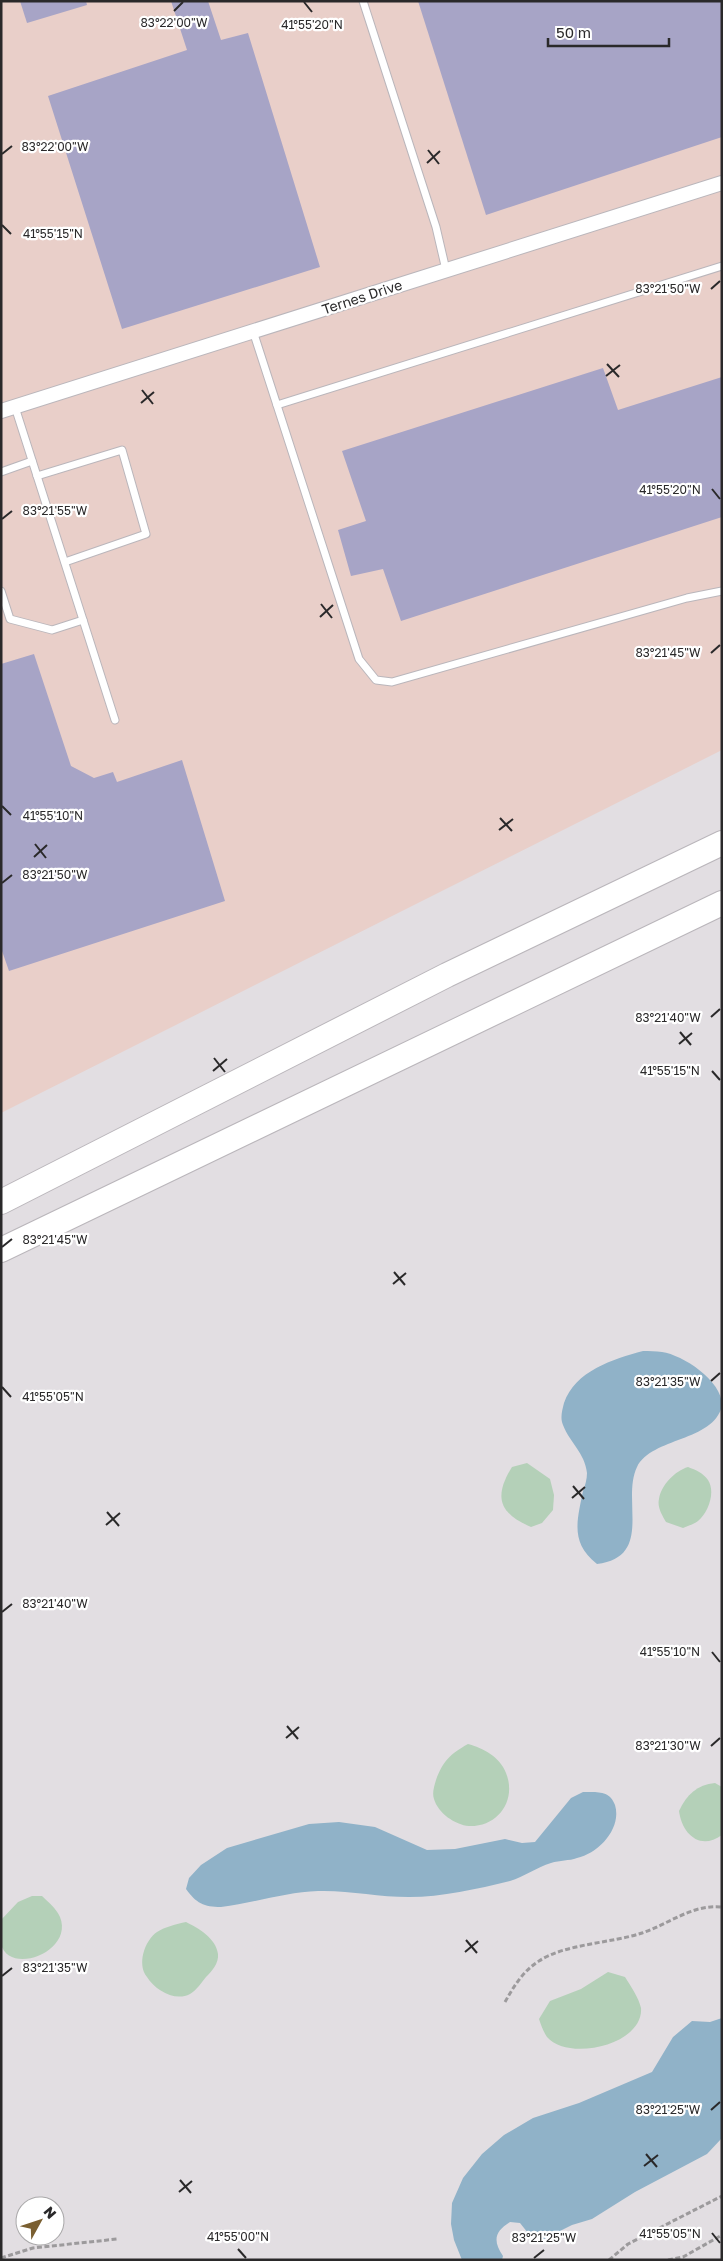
<svg xmlns="http://www.w3.org/2000/svg" width="723" height="2261" font-family="'Golos Text',sans-serif">
<style>
.industrial{fill:#e9cfc9}
.green{fill:#b4d0b8}
.water{fill:#90b2c8}
.building{fill:#a7a4c6}
.lines{fill:none;stroke-linecap:round;stroke-linejoin:round}
.lane-casing{stroke:#bab6bb;stroke-width:9}
.street-casing{stroke:#bab6bb;stroke-width:16}
.highway-casing{stroke:#bab6bb;stroke-width:26}
.path{stroke:#9c9a9c;stroke-width:3;stroke-dasharray:5 2.5;stroke-linecap:butt}
.lane{stroke:#fff;stroke-width:7}
.street{stroke:#fff;stroke-width:14}
.highway{stroke:#fff;stroke-width:24}
.ticks{fill:none;stroke:#2a292a;stroke-width:2}
.labels{text-anchor:middle;stroke-width:4.5;stroke-linejoin:round;paint-order:stroke}
.street-label{font-size:14px;fill:#2a292a;stroke:#fff}
.ticks-label{font-size:12px;text-anchor:middle;fill:#2a292a;stroke:#fff;stroke-width:4.5;stroke-linejoin:round;paint-order:stroke}
</style>
<rect width="100%" height="100%" fill="#e2dee2"/>
<polygon class="industrial" points="1,1 722,1 722,750 1,1113"/>
<g class="green">
<path d="M527,1463L550,1479L554,1495L553,1510L542,1523L531,1527C498,1513 494,1496 512,1467Z"/>
<path d="M688,1467C696,1470 703,1473 708,1480C716,1492 708,1513 698,1521C694,1524 688,1526 683,1528L666,1522C662,1515 657,1507 659,1499C661,1485 675,1471 688,1467Z"/>
<path d="M468,1744C483,1748 500,1757 506,1773C517,1800 498,1827 469,1826C455,1825 438,1813 434,1799C432,1793 434,1787 436,1780C443,1761 450,1754 468,1744Z"/>
<path d="M715,1783L722,1787V1835C700,1851 682,1834 679,1811C687,1794 697,1785 715,1783Z"/>
<path d="M32,1896H42C49,1903 56,1908 60,1917C74,1952 9,1976 1,1944C0,1937 1,1927 1,1920L18,1902Z"/>
<path d="M186,1922C198,1928 216,1938 218,1954C219,1963 212,1971 206,1977C202,1982 196,1991 190,1994C175,2002 155,1990 147,1977C137,1965 144,1941 157,1932C165,1927 176,1924 186,1922Z"/>
<path d="M608,1972L625,1977C630,1985 639,1998 641,2008C644,2045 568,2062 547,2037C543,2031 541,2025 539,2019L550,2001L581,1989Z"/>
</g>
<g class="water">
<path d="M643,1351C649,1351 656,1351 662,1352C683,1355 723,1381 722,1406C713,1442 652,1437 637,1467C621,1500 654,1557 597,1564C570,1543 577,1521 583,1491C585,1486 587,1479 587,1473C585,1453 570,1443 563,1425C560,1418 562,1411 564,1403C575,1371 613,1359 643,1351Z"/>
<path d="M583,1792C596,1792 610,1790 615,1805C622,1828 599,1853 577,1858C569,1861 560,1860 551,1863C537,1867 524,1877 510,1881C477,1889 442,1897 409,1897C378,1897 348,1890 318,1891C286,1892 253,1903 221,1907C204,1907 196,1903 186,1889L189,1878L201,1865L227,1848L309,1824L339,1822L375,1827L427,1850L455,1849L505,1839L522,1843L535,1842L571,1798Z"/>
<path d="M722,2018V2138L707,2154L635,2192L592,2219L572,2225L536,2243L520,2223L510,2222C494,2232 493,2241 503,2256L502,2260H462L454,2240L451,2224L452,2203L463,2178L482,2154L504,2135L533,2118L579,2103L652,2072L673,2037L692,2021L710,2022Z"/>
</g>
<g class="building">
<polygon points="20,1 86,1 87,5 27,23"/>
<polygon points="171,1 208,1 221,40 248,33 320,267 122,329 48,96 187,50"/>
<polygon points="418,1 722,1 722,137 486,215"/>
<polygon points="603,368 618,410 722,377 722,517 401,621 383,569 351,576 338,530 366,521 342,451"/>
<polygon points="34,654 71,766 94,778 113,772 117,782 182,760 225,901 9,971 1,948 1,664"/>
</g>
<g class="lines">
<defs>
<g id="lane">
<polyline points="363,1 436,227 446,270"/>
<polyline points="253,331 359,659 376,680 392,682 687,598 722,591"/>
<polyline points="277,405 722,266"/>
<polyline points="15,407 115,720"/>
<polyline points="1,472 32,461"/>
<polyline points="37,476 122,450 146,534 65,562"/>
<polyline points="1,591 10,619 52,630 83,620"/>
</g>
<polyline id="street" points="1,411 722,183"/>
<g id="highway">
<polyline points="1,1202 447,975 722,843"/>
<polyline points="1,1250 722,903"/>
</g>
</defs>
<use href="#lane" class="lane-casing"/>
<use href="#street" class="street-casing"/>
<use href="#highway" class="highway-casing"/>
<g class="path">
<path d="M505,2002C514,1986 523,1971 539,1961C564,1944 612,1943 642,1933C669,1924 692,1904 722,1907"/>
<polyline points="1,2258 33,2248 117,2239"/>
<polyline points="609,2260 628,2244 722,2196"/>
<polyline points="668,2260 683,2257 722,2235"/>
</g>
<use href="#lane" class="lane"/>
<use href="#street" class="street"/>
<use href="#highway" class="highway"/>
</g>
<path class="ticks" d="M304,2L312,12M174,11L183,2M428,150L439,164M2,154L12,146M427,163L440,151M2,225L11,234M711,289L720,281M607,364L619,377M606,376L620,365M142,390L153,404M141,403L154,392M712,489L720,499M2,519L12,511M321,604L332,618M320,617L333,605M711,653L720,645M2,806L11,815M500,818L512,831M499,830L513,819M35,844L46,858M34,857L47,845M2,883L12,875M711,1017L720,1009M680,1032L691,1045M679,1044L692,1033M214,1058L225,1072M213,1071L227,1059M712,1071L720,1080M2,1247L12,1239M394,1272L405,1285M393,1284L406,1273M711,1381L720,1373M2,1387L11,1397M573,1486L584,1499M572,1498L585,1487M107,1512L119,1526M106,1525L120,1513M2,1612L12,1604M712,1652L720,1662M287,1726L298,1739M286,1738L299,1727M711,1746L720,1738M466,1940L477,1953M465,1952L478,1941M2,1976L12,1968M711,2110L720,2102M646,2154L657,2167M644,2166L658,2155M180,2180L191,2193M179,2192L192,2181M712,2233L720,2243M238,2249L246,2258M534,2258L544,2250"/>
<g class="labels">
<g class="street-label">
<text transform="translate(362 297) rotate(-18)" y="5">Ternes Drive</text>
</g>
</g>
<g class="ticks-label">
<text x="174" y="27">83°22'00"W</text>
<text x="312" y="29">41°55'20"N</text>
<text x="55" y="151">83°22'00"W</text>
<text x="53" y="238">41°55'15"N</text>
<text x="668" y="293">83°21'50"W</text>
<text x="670" y="494">41°55'20"N</text>
<text x="55" y="515">83°21'55"W</text>
<text x="668" y="657">83°21'45"W</text>
<text x="53" y="820">41°55'10"N</text>
<text x="55" y="879">83°21'50"W</text>
<text x="668" y="1022">83°21'40"W</text>
<text x="670" y="1075">41°55'15"N</text>
<text x="55" y="1244">83°21'45"W</text>
<text x="668" y="1386">83°21'35"W</text>
<text x="53" y="1401">41°55'05"N</text>
<text x="55" y="1608">83°21'40"W</text>
<text x="670" y="1656">41°55'10"N</text>
<text x="668" y="1750">83°21'30"W</text>
<text x="55" y="1972">83°21'35"W</text>
<text x="668" y="2114">83°21'25"W</text>
<text x="670" y="2238">41°55'05"N</text>
<text x="238" y="2241">41°55'00"N</text>
<text x="544" y="2242">83°21'25"W</text>
</g>
<rect width="723" height="2261" fill="none" stroke="#2a292a" stroke-width="5"/>
<g transform="translate(40 2221) rotate(50)"><circle r="24" fill="#ffffff" stroke="#aaa9aa"/>
<path d="M0-4L9 19L0 12L-9 19Z" fill="#7a5f31"/>
<text y="-8" font-size="14" font-weight="bold" text-anchor="middle" fill="#2a292a">N</text>
</g>
<path d="M548 38v8h121v-8" fill="none" stroke="#2a292a" stroke-width="2.5"/>
<text x="556" y="38" font-size="15" fill="#2a292a" stroke="#ffffff" stroke-width="4" paint-order="stroke">50 m</text>
</svg>
